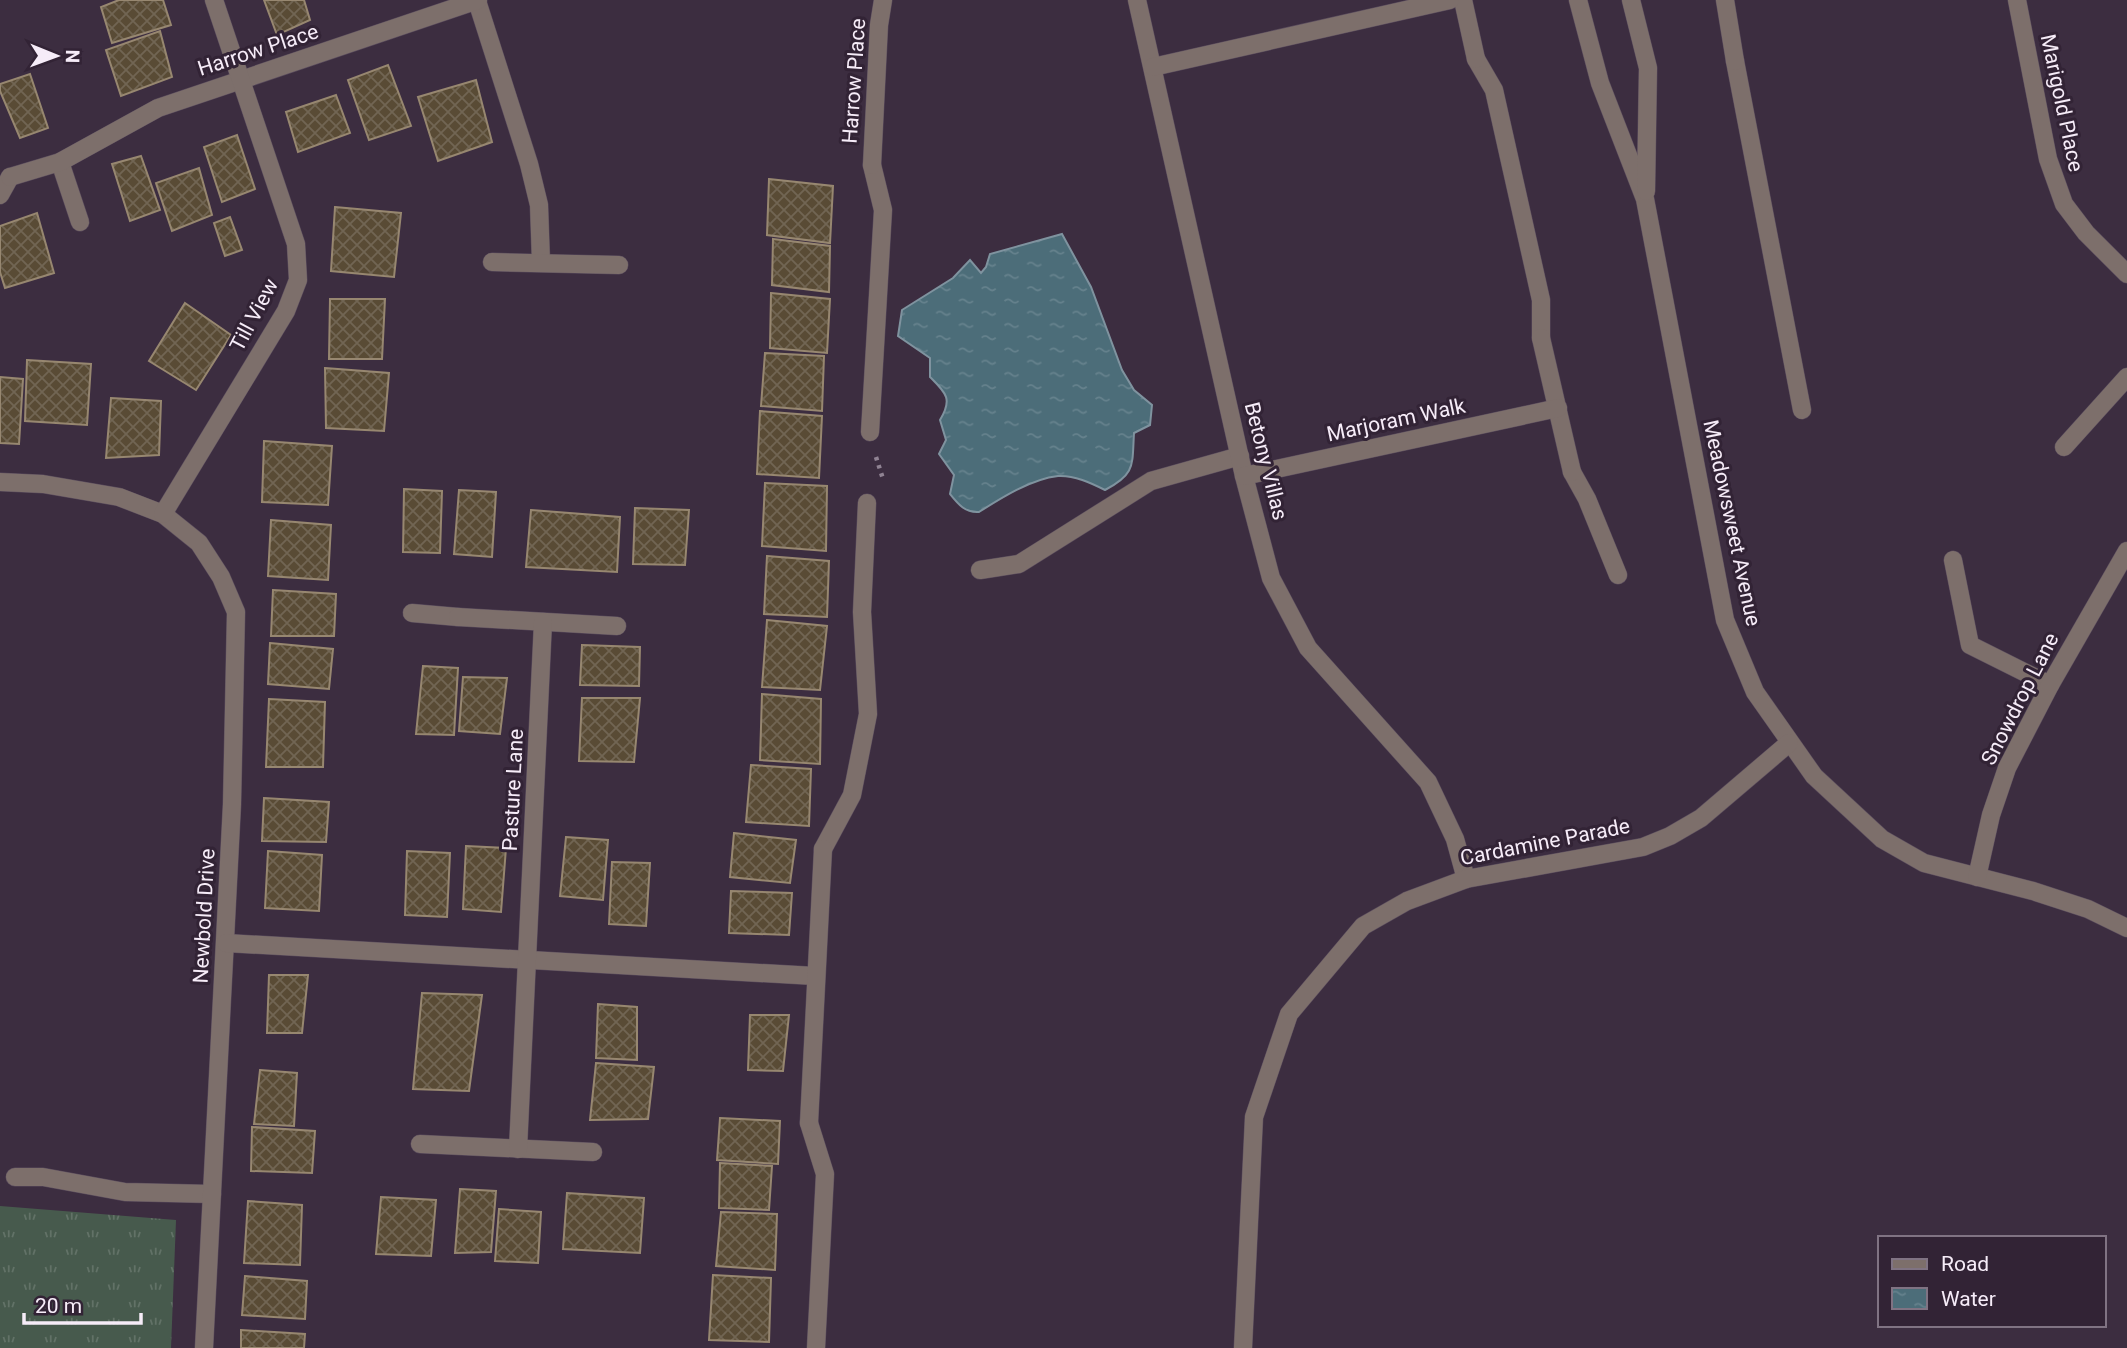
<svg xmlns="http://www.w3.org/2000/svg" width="2127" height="1348" font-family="Roboto,sans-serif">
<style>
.grass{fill:url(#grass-tufts)}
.water{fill:url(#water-ripples);stroke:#7f939f;stroke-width:2}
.building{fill:url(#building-cross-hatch);stroke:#978770;stroke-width:2}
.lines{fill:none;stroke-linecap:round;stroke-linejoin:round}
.lane-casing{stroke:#5a4c5d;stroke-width:19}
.street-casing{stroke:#5a4c5d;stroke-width:19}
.path{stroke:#908393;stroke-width:4.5;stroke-dasharray:3.5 5;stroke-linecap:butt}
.lane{stroke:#7d6f6b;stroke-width:18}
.street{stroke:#7d6f6b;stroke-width:18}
.labels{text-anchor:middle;stroke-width:6;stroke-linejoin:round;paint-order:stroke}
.street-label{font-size:21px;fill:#f6ecf8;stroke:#322335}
</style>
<defs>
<pattern id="grass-tufts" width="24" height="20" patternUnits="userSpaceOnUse" patternTransform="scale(1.75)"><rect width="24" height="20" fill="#475a4d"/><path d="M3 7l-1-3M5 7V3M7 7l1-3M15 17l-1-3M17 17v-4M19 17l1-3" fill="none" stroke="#627267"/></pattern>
<pattern id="water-ripples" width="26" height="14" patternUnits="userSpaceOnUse" patternTransform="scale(1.75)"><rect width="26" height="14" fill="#4c6d79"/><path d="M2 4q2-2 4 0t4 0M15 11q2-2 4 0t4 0" fill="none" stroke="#66828d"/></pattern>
<pattern id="building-cross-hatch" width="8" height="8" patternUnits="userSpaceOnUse" patternTransform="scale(1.75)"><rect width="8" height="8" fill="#594b35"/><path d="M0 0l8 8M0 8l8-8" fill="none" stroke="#716553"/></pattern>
</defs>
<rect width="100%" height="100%" fill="#3c2d40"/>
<polygon class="grass" points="0,1206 176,1220 171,1348 0,1348"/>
<path class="water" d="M1062,234L1091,287L1122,370L1134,390L1152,405L1150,425L1134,433C1132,465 1136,474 1105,490C1091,483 1074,475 1058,476C1031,479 1001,498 979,512C965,513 958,504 950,494L954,475L939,454L946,440L940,420C953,399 946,393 930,377V358L898,336L902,310L953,278L970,260L981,273L986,267L990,254Z"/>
<g class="building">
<polygon points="119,0 163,0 171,25 112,43 101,7"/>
<polygon points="264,0 304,0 310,20 277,35"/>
<polygon points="160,31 172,77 121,96 106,50"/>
<polygon points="388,65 411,126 369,140 348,80"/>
<polygon points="30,74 48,128 20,138 0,91 0,84"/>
<polygon points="476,80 492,142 438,161 418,97"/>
<polygon points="336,95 350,133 298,152 286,112"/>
<polygon points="237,135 255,189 222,202 204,147"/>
<polygon points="141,156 160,210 130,221 112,164"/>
<polygon points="199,168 212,215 172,231 156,183"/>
<polygon points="769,179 833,186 830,243 767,235"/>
<polygon points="335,207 401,213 394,277 331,271"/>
<polygon points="37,213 54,273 5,288 0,272 0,226"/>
<polygon points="230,217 242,250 225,256 214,223"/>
<polygon points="773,239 830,246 829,292 772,285"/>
<polygon points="771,293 830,299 827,353 770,348"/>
<polygon points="330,299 385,299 382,359 329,359"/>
<polygon points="185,303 231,335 196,390 149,361"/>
<polygon points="765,353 824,356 822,411 761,406"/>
<polygon points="27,360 91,364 87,425 25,421"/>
<polygon points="325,368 389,373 384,431 326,428"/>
<polygon points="0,377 23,379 19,444 0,443"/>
<polygon points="111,398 161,401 159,455 106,458"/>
<polygon points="760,411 822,416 819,478 757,474"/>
<polygon points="264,441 332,446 328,505 262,502"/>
<polygon points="765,483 827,486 826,551 762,546"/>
<polygon points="404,489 442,491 440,553 403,552"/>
<polygon points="459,490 496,492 492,557 454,554"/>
<polygon points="635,508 689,510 685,565 633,564"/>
<polygon points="531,510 620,517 617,572 526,567"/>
<polygon points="271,520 331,525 328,580 268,576"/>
<polygon points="767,556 829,561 827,617 764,614"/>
<polygon points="273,590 336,594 334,636 271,636"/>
<polygon points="767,620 827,626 820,690 762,687"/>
<polygon points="270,643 333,649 329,689 268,684"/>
<polygon points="582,645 640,647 639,686 580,685"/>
<polygon points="423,666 458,668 454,735 416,734"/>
<polygon points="463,677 507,678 500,734 459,731"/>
<polygon points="762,694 821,699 820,764 760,760"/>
<polygon points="582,698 640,698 634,762 579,761"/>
<polygon points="269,699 325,702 323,767 266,767"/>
<polygon points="751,765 811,769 809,826 746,822"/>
<polygon points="264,798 329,802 326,842 262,841"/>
<polygon points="734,833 796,840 790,883 730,877"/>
<polygon points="566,837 608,840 603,900 560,896"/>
<polygon points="466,846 506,848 501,912 463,909"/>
<polygon points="268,851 322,855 319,911 265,908"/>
<polygon points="407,851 450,853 447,917 405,915"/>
<polygon points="612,862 650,863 646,926 609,924"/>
<polygon points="731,891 792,893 789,935 729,933"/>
<polygon points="269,975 308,975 302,1033 267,1033"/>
<polygon points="422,993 482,995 469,1091 413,1089"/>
<polygon points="598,1004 637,1007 637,1060 596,1058"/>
<polygon points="750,1015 789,1015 783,1071 748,1070"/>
<polygon points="596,1063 654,1067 648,1119 590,1120"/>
<polygon points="260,1070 297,1073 294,1126 254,1124"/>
<polygon points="720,1118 780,1121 778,1164 717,1160"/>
<polygon points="252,1127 315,1131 312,1173 251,1171"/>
<polygon points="720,1163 772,1166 769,1210 719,1208"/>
<polygon points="460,1189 496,1191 491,1252 455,1253"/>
<polygon points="567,1193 644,1198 640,1253 563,1249"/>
<polygon points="381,1197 436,1200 431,1256 376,1254"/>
<polygon points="248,1201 302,1205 300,1265 244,1263"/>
<polygon points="499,1209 541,1212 538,1263 495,1261"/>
<polygon points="721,1212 777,1214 775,1270 716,1266"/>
<polygon points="713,1275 771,1278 769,1342 709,1340"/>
<polygon points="245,1276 307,1281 305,1319 242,1315"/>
<polygon points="241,1330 305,1334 304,1348 241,1348"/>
</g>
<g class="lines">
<defs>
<g id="lane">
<polyline points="1476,59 1494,90 1541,300 1541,338"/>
<polyline points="1735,61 1802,410"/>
<polyline points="0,195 10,177"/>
<polyline points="870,432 883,210 872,165"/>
<polyline points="2064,447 2127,377"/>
<polyline points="1572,472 1587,499 1618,575"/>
<polyline points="1953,560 1970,645 2050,685"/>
<polyline points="980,570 1019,564 1151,481 1240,456"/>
<polyline points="412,613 458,617"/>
<polyline points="823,849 852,795 868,714 862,612 867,503"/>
<polyline points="809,1123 825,1174 816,1348"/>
<polyline points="15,1177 43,1177 125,1192 212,1194"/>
</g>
<g id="street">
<polyline points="1137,0 1244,476 1271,578 1308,648 1428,782 1455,839 1466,879"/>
<polyline points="1463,0 1476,59"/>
<polyline points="1578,0 1600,83 1645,199 1725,620 1755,692 1814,776 1882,839 1924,863 2033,891 2088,909 2127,928"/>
<polyline points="1631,0 1648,68 1646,191"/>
<polyline points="1725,0 1735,61"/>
<polyline points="2017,0 2048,159 2064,204 2086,233 2127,274"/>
<polyline points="477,1 529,164 539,205 541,262"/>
<polyline points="1153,67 1450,0"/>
<polyline points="60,162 80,222"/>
<polyline points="872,165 879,25 883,0"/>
<polyline points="10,177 60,162 158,108 478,0"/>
<polyline points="492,262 619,265"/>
<polyline points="1541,338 1572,472"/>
<polyline points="1244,476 1558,408"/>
<polyline points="0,482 43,484 119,497 163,514 199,543 221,577 236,612 232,804 204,1348"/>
<polyline points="163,514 286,311 298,280 296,244 214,0"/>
<polyline points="458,617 617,626"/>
<polyline points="1977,877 1991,815 2007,768 2050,685 2127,551"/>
<polyline points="226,943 815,976"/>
<polyline points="809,1123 823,849"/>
<polyline points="420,1144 593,1152"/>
<polyline points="518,1149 543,622"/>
<polyline points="1243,1348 1254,1117 1289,1014 1363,926 1407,901 1466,879 1643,847 1670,836 1701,818 1789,743"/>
</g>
</defs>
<use href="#lane" class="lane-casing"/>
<use href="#street" class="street-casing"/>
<polyline class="path" points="876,457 883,479"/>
<use href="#lane" class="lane"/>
<use href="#street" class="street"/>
</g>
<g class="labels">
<g class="street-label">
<text transform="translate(258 50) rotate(-18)" y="7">Harrow Place</text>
<text transform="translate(854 81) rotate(-86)" y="7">Harrow Place</text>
<text transform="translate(2062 103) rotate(78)" y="7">Marigold Place</text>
<text transform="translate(254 315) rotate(-62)" y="7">Till View</text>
<text transform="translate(1396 420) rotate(-12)" y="7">Marjoram Walk</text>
<text transform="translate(1266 461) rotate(76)" y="7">Betony Villas</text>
<text transform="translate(1732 523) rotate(78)" y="7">Meadowsweet Avenue</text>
<text transform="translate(2020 699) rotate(-63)" y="7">Snowdrop Lane</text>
<text transform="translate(513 790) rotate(-87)" y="7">Pasture Lane</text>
<text transform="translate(1545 842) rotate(-11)" y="7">Cardamine Parade</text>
<text transform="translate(204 916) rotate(-87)" y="7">Newbold Drive</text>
</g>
</g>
<rect x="1878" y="1236" width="228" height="91" fill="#322335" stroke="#807383" stroke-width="2"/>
<rect x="1892" y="1259" width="35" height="10" fill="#7d6f6b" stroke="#807383" stroke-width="2"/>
<text x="1941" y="1271" font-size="21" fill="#f6ecf8">Road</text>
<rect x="1892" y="1288" width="35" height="21" fill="url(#water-ripples)" stroke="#807383" stroke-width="2"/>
<text x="1941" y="1306" font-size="21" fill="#f6ecf8">Water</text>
<g transform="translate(56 56) rotate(91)" stroke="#322335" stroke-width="5" paint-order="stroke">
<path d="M0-5L12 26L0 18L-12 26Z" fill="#f6ecf8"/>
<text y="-10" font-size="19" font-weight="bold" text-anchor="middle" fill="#f6ecf8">N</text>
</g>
<path d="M24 1313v10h117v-10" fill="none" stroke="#f6ecf8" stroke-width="3.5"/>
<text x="35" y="1313" font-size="21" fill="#f6ecf8" stroke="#322335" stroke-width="5" paint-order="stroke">20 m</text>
</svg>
